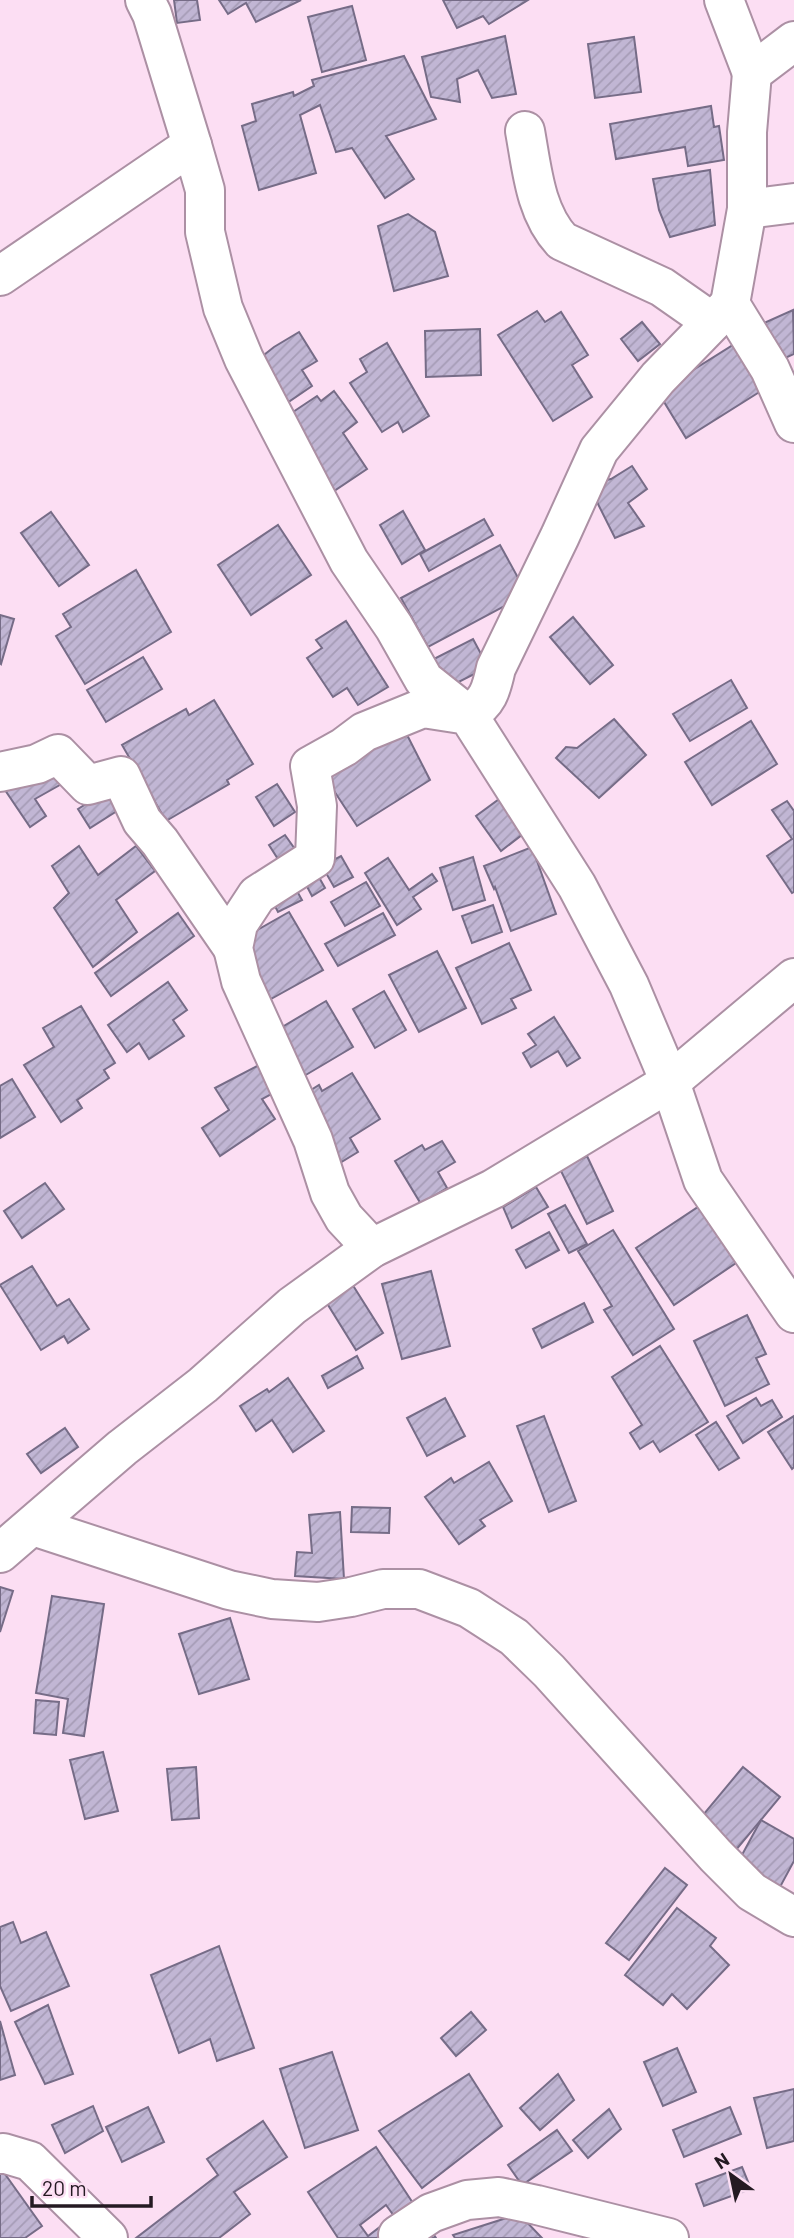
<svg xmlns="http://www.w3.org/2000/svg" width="794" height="2238" font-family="Barlow,sans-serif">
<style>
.building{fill:url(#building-hatch);stroke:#766c87;stroke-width:2;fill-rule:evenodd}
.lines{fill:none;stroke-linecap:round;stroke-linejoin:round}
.street-casing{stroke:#ac90a4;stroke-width:42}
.street{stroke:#fff;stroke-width:38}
</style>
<defs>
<pattern id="building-hatch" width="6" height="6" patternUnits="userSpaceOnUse" patternTransform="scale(1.75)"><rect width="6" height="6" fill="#c1b6d4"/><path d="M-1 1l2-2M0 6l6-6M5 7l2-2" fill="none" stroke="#a69cb6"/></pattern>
</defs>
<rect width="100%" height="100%" fill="#fcdef3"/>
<g class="building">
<polygon points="174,0 197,0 200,20 177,23"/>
<polygon points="219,0 301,0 256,22 246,3 228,14"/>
<polygon points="443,0 528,0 489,24 483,16 457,28"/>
<polygon points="352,6 366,60 322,72 308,17"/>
<polygon points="505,36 516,94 492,98 478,70 457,79 460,102 431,97 422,57"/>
<polygon points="634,37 641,92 595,98 588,44"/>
<polygon points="404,56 436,119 386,136 414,179 385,198 352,148 336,152 320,105 300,115 316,173 259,190 242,126 256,121 252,104 293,92 294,96 314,86 312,80"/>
<polygon points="711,106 714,127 719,126 724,160 688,166 685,147 616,159 610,124"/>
<polygon points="710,170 715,225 670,237 659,210 653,179"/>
<polygon points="408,214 435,232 448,276 394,291 378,226"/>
<polygon points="793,310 794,354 781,360 764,323"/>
<polygon points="537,311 545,322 561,312 588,355 572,365 592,397 553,421 498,335"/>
<polygon points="642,322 660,344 638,361 621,339"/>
<polygon points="480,329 481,375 426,377 425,331"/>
<polygon points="299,332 317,361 302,370 312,386 284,405 255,362 274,347"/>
<polygon points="387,343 429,416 403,432 398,422 382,432 350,383 367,372 360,359"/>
<polygon points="733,345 761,391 686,438 658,392"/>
<polygon points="334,391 357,422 343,433 367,469 334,491 284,418 317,396 321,401"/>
<polygon points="632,466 647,489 628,503 644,526 615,538 588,484 611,479"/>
<polygon points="403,511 425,550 402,564 380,525"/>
<polygon points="51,512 89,565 59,586 21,533"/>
<polygon points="484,519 493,535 429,571 420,554"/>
<polygon points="278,525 311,575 251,615 218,565"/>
<polygon points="500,545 527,594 428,647 401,598"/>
<polygon points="136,570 171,632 85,684 56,636 71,627 63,614"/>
<polygon points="0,615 14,619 1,664 0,663"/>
<polygon points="573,617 613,665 590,684 550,637"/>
<polygon points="346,621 388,687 358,705 347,688 333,697 307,658 322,648 316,640"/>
<polygon points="473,639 488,667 443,690 428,662"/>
<polygon points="143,657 162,689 106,722 87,690"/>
<polygon points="731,680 747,708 690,741 673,714"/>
<polygon points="214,700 253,764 227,780 229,784 166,821 122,745 186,709 189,715"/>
<polygon points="614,719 646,755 599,798 556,758 566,747 577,748"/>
<polygon points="751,721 777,764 712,805 685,762"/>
<polygon points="402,725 430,780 357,826 323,774"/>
<polygon points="54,759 67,781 35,799 46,816 30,827 5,790"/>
<polygon points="277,784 295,812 274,826 256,797"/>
<polygon points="116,785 128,804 90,828 78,809"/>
<polygon points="502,797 527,831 501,851 476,816"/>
<polygon points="787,801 794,811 794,892 792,893 767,856 792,839 772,810"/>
<polygon points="285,835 302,859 285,870 269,845"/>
<polygon points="79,846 98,875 136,846 155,871 116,900 137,932 93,967 54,908 69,893 52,866"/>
<polygon points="532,847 556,914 511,931 495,887 494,889 484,866"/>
<polygon points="341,856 353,877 334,887 322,866"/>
<polygon points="473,857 485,900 453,910 440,868"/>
<polygon points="388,858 409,890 432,874 437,881 413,897 421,909 397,925 365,873"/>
<polygon points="316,872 325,888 312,896 303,879"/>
<polygon points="292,882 302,900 278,912 269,895"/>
<polygon points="366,882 380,906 345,926 331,902"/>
<polygon points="493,905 502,932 472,943 462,916"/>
<polygon points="289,912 323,970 271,999 238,941"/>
<polygon points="178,913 194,936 111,996 95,973"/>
<polygon points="383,913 395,935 338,966 325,944"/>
<polygon points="509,943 531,990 511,999 516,1008 482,1024 456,968"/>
<polygon points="437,951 466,1008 419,1032 389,975"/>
<polygon points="168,982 187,1010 173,1020 184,1036 149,1059 139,1043 127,1052 108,1025"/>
<polygon points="384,991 406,1030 375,1048 353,1009"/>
<polygon points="326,1001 353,1047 299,1079 272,1033"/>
<polygon points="81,1006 115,1063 104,1070 109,1078 77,1100 82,1108 61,1122 24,1065 54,1047 43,1028"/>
<polygon points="554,1017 580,1058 567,1066 558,1051 531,1067 523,1053 536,1045 528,1034"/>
<polygon points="261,1064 279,1090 262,1099 275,1119 220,1156 202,1128 229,1110 215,1088"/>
<polygon points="352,1073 380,1119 350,1138 358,1152 338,1164 300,1097 319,1085 322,1091"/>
<polygon points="12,1079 35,1117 0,1138 0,1086"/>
<polygon points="442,1141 455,1162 438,1172 447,1188 421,1204 395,1161 422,1145 425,1150"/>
<polygon points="587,1156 613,1211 587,1224 560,1169"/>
<polygon points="45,1183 64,1209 22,1238 4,1211"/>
<polygon points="536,1187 548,1207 512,1228 503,1207"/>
<polygon points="565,1205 587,1244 569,1253 548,1214"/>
<polygon points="701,1205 739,1261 674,1305 636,1248"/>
<polygon points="613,1230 674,1329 633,1355 604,1310 612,1306 578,1251"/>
<polygon points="549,1232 559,1250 526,1268 516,1250"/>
<polygon points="32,1266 57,1306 69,1299 89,1329 68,1343 64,1336 41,1350 0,1285"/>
<polygon points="431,1271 450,1346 402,1359 382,1284"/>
<polygon points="347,1276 383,1333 356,1350 320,1292"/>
<polygon points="584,1303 593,1322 542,1348 533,1329"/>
<polygon points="747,1315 766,1354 756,1358 769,1384 725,1406 694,1341"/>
<polygon points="660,1346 708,1422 660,1452 653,1441 640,1449 630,1433 642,1425 612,1377"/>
<polygon points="357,1356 363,1368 328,1388 322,1376"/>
<polygon points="288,1378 324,1431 293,1452 272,1420 256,1431 240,1406 267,1389 269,1392"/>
<polygon points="445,1398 465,1436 427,1456 407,1418"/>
<polygon points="756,1398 761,1406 772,1400 782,1417 743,1443 727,1416"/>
<polygon points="544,1416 576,1501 549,1512 517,1426"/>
<polygon points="794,1416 794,1467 792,1469 768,1432"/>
<polygon points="716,1422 739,1458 719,1470 696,1435"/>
<polygon points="65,1428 78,1447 41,1473 27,1454"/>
<polygon points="489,1462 512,1501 480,1520 485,1526 459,1544 425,1497 451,1478 454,1483"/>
<polygon points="352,1507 390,1508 389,1533 351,1532"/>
<polygon points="340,1512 344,1579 295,1576 297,1552 312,1553 309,1515"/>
<polygon points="0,1587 13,1591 0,1632"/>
<polygon points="52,1596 104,1604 84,1736 63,1733 68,1699 36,1693"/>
<polygon points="230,1618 249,1679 199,1694 179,1634"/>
<polygon points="36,1700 59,1702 56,1735 34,1733"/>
<polygon points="103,1752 118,1811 85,1819 70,1760"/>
<polygon points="196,1767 199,1818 172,1820 167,1769"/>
<polygon points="743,1767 780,1797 735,1851 698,1821"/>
<polygon points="761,1820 794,1839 794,1861 780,1887 737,1864"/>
<polygon points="665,1868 687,1885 629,1960 606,1943"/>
<polygon points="677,1908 716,1938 710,1946 729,1965 687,2009 672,1994 663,2005 625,1975"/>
<polygon points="13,1922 21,1943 46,1932 69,1986 11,2011 0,1986 0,1927"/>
<polygon points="219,1946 254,2048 217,2061 210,2039 179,2053 151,1975"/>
<polygon points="48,2005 73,2074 45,2084 15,2022"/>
<polygon points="471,2012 486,2030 456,2056 441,2038"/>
<polygon points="0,2021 15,2075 0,2080"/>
<polygon points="677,2048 696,2092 663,2106 644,2062"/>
<polygon points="332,2052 358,2130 305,2148 280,2069"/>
<polygon points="469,2074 502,2126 422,2188 379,2131"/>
<polygon points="558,2074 574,2100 540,2130 520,2108"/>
<polygon points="794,2089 794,2141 767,2148 754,2098"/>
<polygon points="93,2106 103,2131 65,2153 52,2125"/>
<polygon points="148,2107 164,2142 122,2162 106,2127"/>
<polygon points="730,2107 741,2134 684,2157 673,2130"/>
<polygon points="609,2109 621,2129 588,2158 573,2140"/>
<polygon points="263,2121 287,2157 234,2192 250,2214 219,2238 136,2238 218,2175 207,2159"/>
<polygon points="557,2130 572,2151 522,2185 508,2165"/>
<path d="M376,2147L436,2238H338L308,2192ZM386,2205L394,2216L368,2236L360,2225Z"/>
<polygon points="0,2167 42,2226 25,2238 0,2238"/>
<polygon points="742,2167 751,2189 704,2206 696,2184"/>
<polygon points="519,2214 542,2238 455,2238 453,2235"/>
</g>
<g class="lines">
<defs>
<g id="street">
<polyline points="724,0 752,73"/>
<polyline points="794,41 752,73 747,132 747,209 794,203"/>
<path d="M525,131C532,169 535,212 562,241L662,287L712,322"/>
<path d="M192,145L205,190V232L223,308L244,359L349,561L394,627L424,680L468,715C488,702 491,691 496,668L560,536L599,450L658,378L730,304"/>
<polyline points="747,209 730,304 770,369 794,423"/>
<polyline points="0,276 192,145 152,14 145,0"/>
<polyline points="0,772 37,764 58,754 88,785 121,776 142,821 160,842 233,948"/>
<polyline points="372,1248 344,1218 330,1193 313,1140 241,981 233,948 238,924 257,895 315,858 317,806 310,766 344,747 364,732 423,708 468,715 577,886 629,985 670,1082 703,1180 794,1313"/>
<polyline points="33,1526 229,1590 272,1599 318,1602 351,1597 383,1589 419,1589 469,1608 514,1637 549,1671 716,1856 752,1892 794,1917"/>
<polyline points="0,1553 122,1448 203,1385 292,1306 372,1248 493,1189 670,1082 794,978"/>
<polyline points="0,2154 3,2153 30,2161 108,2238"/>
<polyline points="398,2235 431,2213 467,2200 499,2197 537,2205 669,2238"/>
</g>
</defs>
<use href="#street" class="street-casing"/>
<use href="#street" class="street"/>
</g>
<g transform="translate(731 2175) rotate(327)" stroke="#fcdef3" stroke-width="5" paint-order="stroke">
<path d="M0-5L12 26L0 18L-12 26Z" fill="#241a22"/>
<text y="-10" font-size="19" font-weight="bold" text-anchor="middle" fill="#241a22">N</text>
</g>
<path d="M32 2196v10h119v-10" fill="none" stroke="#241a22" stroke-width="3.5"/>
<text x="42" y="2196" font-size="21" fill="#241a22" stroke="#fcdef3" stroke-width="5" paint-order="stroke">20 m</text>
</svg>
